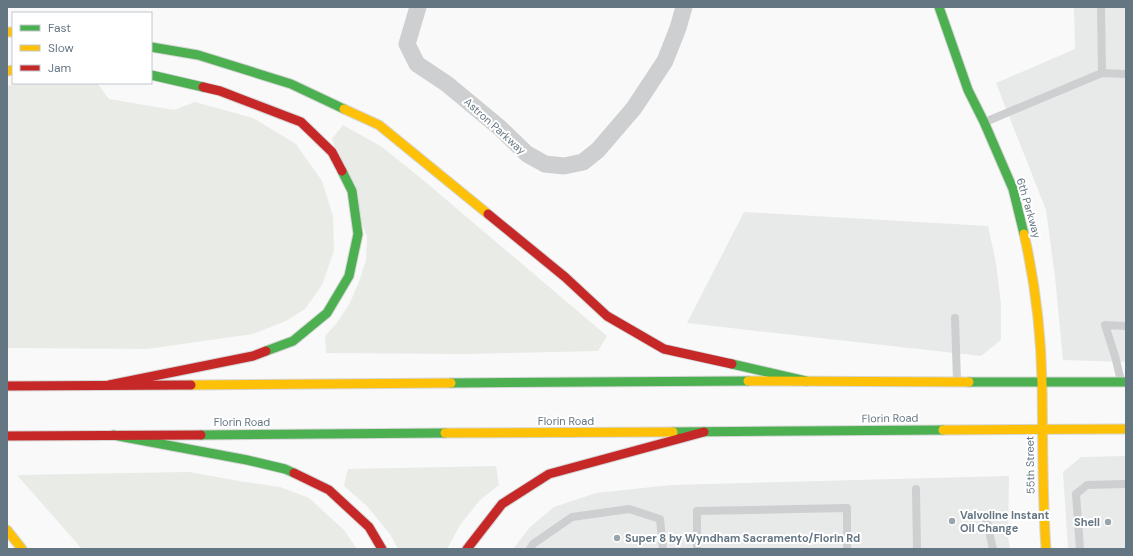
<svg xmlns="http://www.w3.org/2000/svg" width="1133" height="556" font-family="'DM Sans',sans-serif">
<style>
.built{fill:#e8e9e9}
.green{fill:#e8ebe6}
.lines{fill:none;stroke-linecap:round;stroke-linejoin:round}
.fast-casing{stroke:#d5d6d7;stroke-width:11}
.slow-casing{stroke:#d5d6d7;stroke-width:11}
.jam-casing{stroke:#d5d6d7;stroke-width:11}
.lane{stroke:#cecfd0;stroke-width:8}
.street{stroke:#cecfd0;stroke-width:17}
.fast{stroke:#4caf50;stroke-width:9}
.slow{stroke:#ffc107;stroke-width:9}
.jam{stroke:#c62828;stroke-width:9}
.poi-dot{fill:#99a4ac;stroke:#fff;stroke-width:1.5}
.labels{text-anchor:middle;stroke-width:4;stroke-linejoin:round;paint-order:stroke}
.street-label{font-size:11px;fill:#657683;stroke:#fff}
.poi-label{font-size:11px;font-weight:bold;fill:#657683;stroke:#fff;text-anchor:start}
</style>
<rect width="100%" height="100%" fill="#f9f9f9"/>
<g class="built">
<polygon points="1074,7 1126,7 1126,362 1063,360 1055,277 1046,210 996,83 1075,49"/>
<polygon points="744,212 988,226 996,263 1001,305 1001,340 981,356 687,323"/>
<polygon points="1126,456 1126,549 1068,549 1063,472 1081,457"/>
<polygon points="1009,476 1008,537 1010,549 513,549 530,527 554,507 596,493 671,485"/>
</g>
<g class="green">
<polygon points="20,83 97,83 109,99 174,110 195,102 253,118 296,144 322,181 333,216 334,251 322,285 305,309 286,321 253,334 147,349 7,348 7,86"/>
<polygon points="343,125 382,147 423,180 607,336 598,351 468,354 326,353 325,336 336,324 350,303 360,279 366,260 367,237 332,139"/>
<polygon points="496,466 499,485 480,500 460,525 447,549 398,549 390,534 367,506 344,486 348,469"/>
<polygon points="189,472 239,481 280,487 309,498 344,530 357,549 82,549 17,475"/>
</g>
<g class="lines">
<defs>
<g id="fast">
<polyline points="939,7 968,90 984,122 1013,189 1024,234"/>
<polyline points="151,47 198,55 291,84 344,109"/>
<polyline points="151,75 203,87"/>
<polyline points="266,351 293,341 327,313 349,276 358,234 352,191 342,171"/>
<polyline points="732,364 806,381"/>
<polyline points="969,382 1126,382"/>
<polyline points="451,383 748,381"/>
<polyline points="673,432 943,430"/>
<polyline points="113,435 247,460 285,469 294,473"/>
<polyline points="201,435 445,433"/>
</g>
<g id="slow">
<polyline points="7,32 13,32"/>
<polyline points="7,71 13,70"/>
<polyline points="344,109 379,125 488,214"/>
<path d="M1024,234C1035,282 1041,332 1042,382C1043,438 1042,493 1046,549"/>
<polyline points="748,381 969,382"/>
<polyline points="191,385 451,383"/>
<polyline points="943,430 1126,429"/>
<polyline points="445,433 673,432"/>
<polyline points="7,530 22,549"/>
</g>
<g id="jam">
<polyline points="203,87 220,91 301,122 332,152 342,171"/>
<polyline points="488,214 565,277 607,316 664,349 732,364"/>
<polyline points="109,385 253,356 266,351"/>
<polyline points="7,386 191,385"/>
<polyline points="7,436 201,435"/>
<polyline points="294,473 329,490 369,527 382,549"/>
<polyline points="467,549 502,504 549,474 704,432"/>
</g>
</defs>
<use href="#fast" class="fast-casing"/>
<use href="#slow" class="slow-casing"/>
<use href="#jam" class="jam-casing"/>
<g class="lane">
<polyline points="1101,7 1102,73"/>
<polyline points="985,122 1102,73 1126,74"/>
<polyline points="955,318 957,381"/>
<polyline points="1121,381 1115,356 1105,325 1126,326"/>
<polyline points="916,489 917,549"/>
<polyline points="987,522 993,549"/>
<polyline points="530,549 533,544 572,517 629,509 660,519 663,549"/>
<polyline points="697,549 697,511 847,508 847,549"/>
<polyline points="1080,549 1076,494 1087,485 1126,484"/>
</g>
<polyline class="street" points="418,7 407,44 417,64 447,84 500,128 527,154 545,164 564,166 583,162 598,150 634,108 665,61 678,28 684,7"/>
<use href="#fast" class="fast"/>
<use href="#slow" class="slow"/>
<use href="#jam" class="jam"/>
</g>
<g class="poi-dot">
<circle cx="952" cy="521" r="4"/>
<circle cx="1108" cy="522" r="4"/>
<circle cx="617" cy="538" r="4"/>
</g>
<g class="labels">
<g class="street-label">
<text transform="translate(495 126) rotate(42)" y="4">Astron Parkway</text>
<text transform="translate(1029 208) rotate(74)" y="4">6th Parkway</text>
<text transform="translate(890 418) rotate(-1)" y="4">Florin Road</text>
<text x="566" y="425">Florin Road</text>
<text x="242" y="426">Florin Road</text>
<text transform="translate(1030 465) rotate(-91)" y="4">55th Street</text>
</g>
<g class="poi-label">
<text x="960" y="519">Valvoline Instant<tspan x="960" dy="13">Oil Change</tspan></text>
<text x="1100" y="526" text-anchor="end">Shell</text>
<text x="625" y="542">Super 8 by Wyndham Sacramento/Florin Rd</text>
</g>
</g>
<rect width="1133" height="556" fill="none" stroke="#657683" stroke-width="16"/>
<rect x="12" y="12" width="140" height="72" fill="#ffffff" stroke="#c1c8cd"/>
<rect x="20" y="25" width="20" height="6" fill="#4caf50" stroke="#c1c8cd"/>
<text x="48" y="32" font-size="12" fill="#657683">Fast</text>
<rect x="20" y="45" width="20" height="6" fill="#ffc107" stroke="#c1c8cd"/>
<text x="48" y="52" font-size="12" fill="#657683">Slow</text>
<rect x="20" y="65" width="20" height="6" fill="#c62828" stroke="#c1c8cd"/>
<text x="48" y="72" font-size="12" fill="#657683">Jam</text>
</svg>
